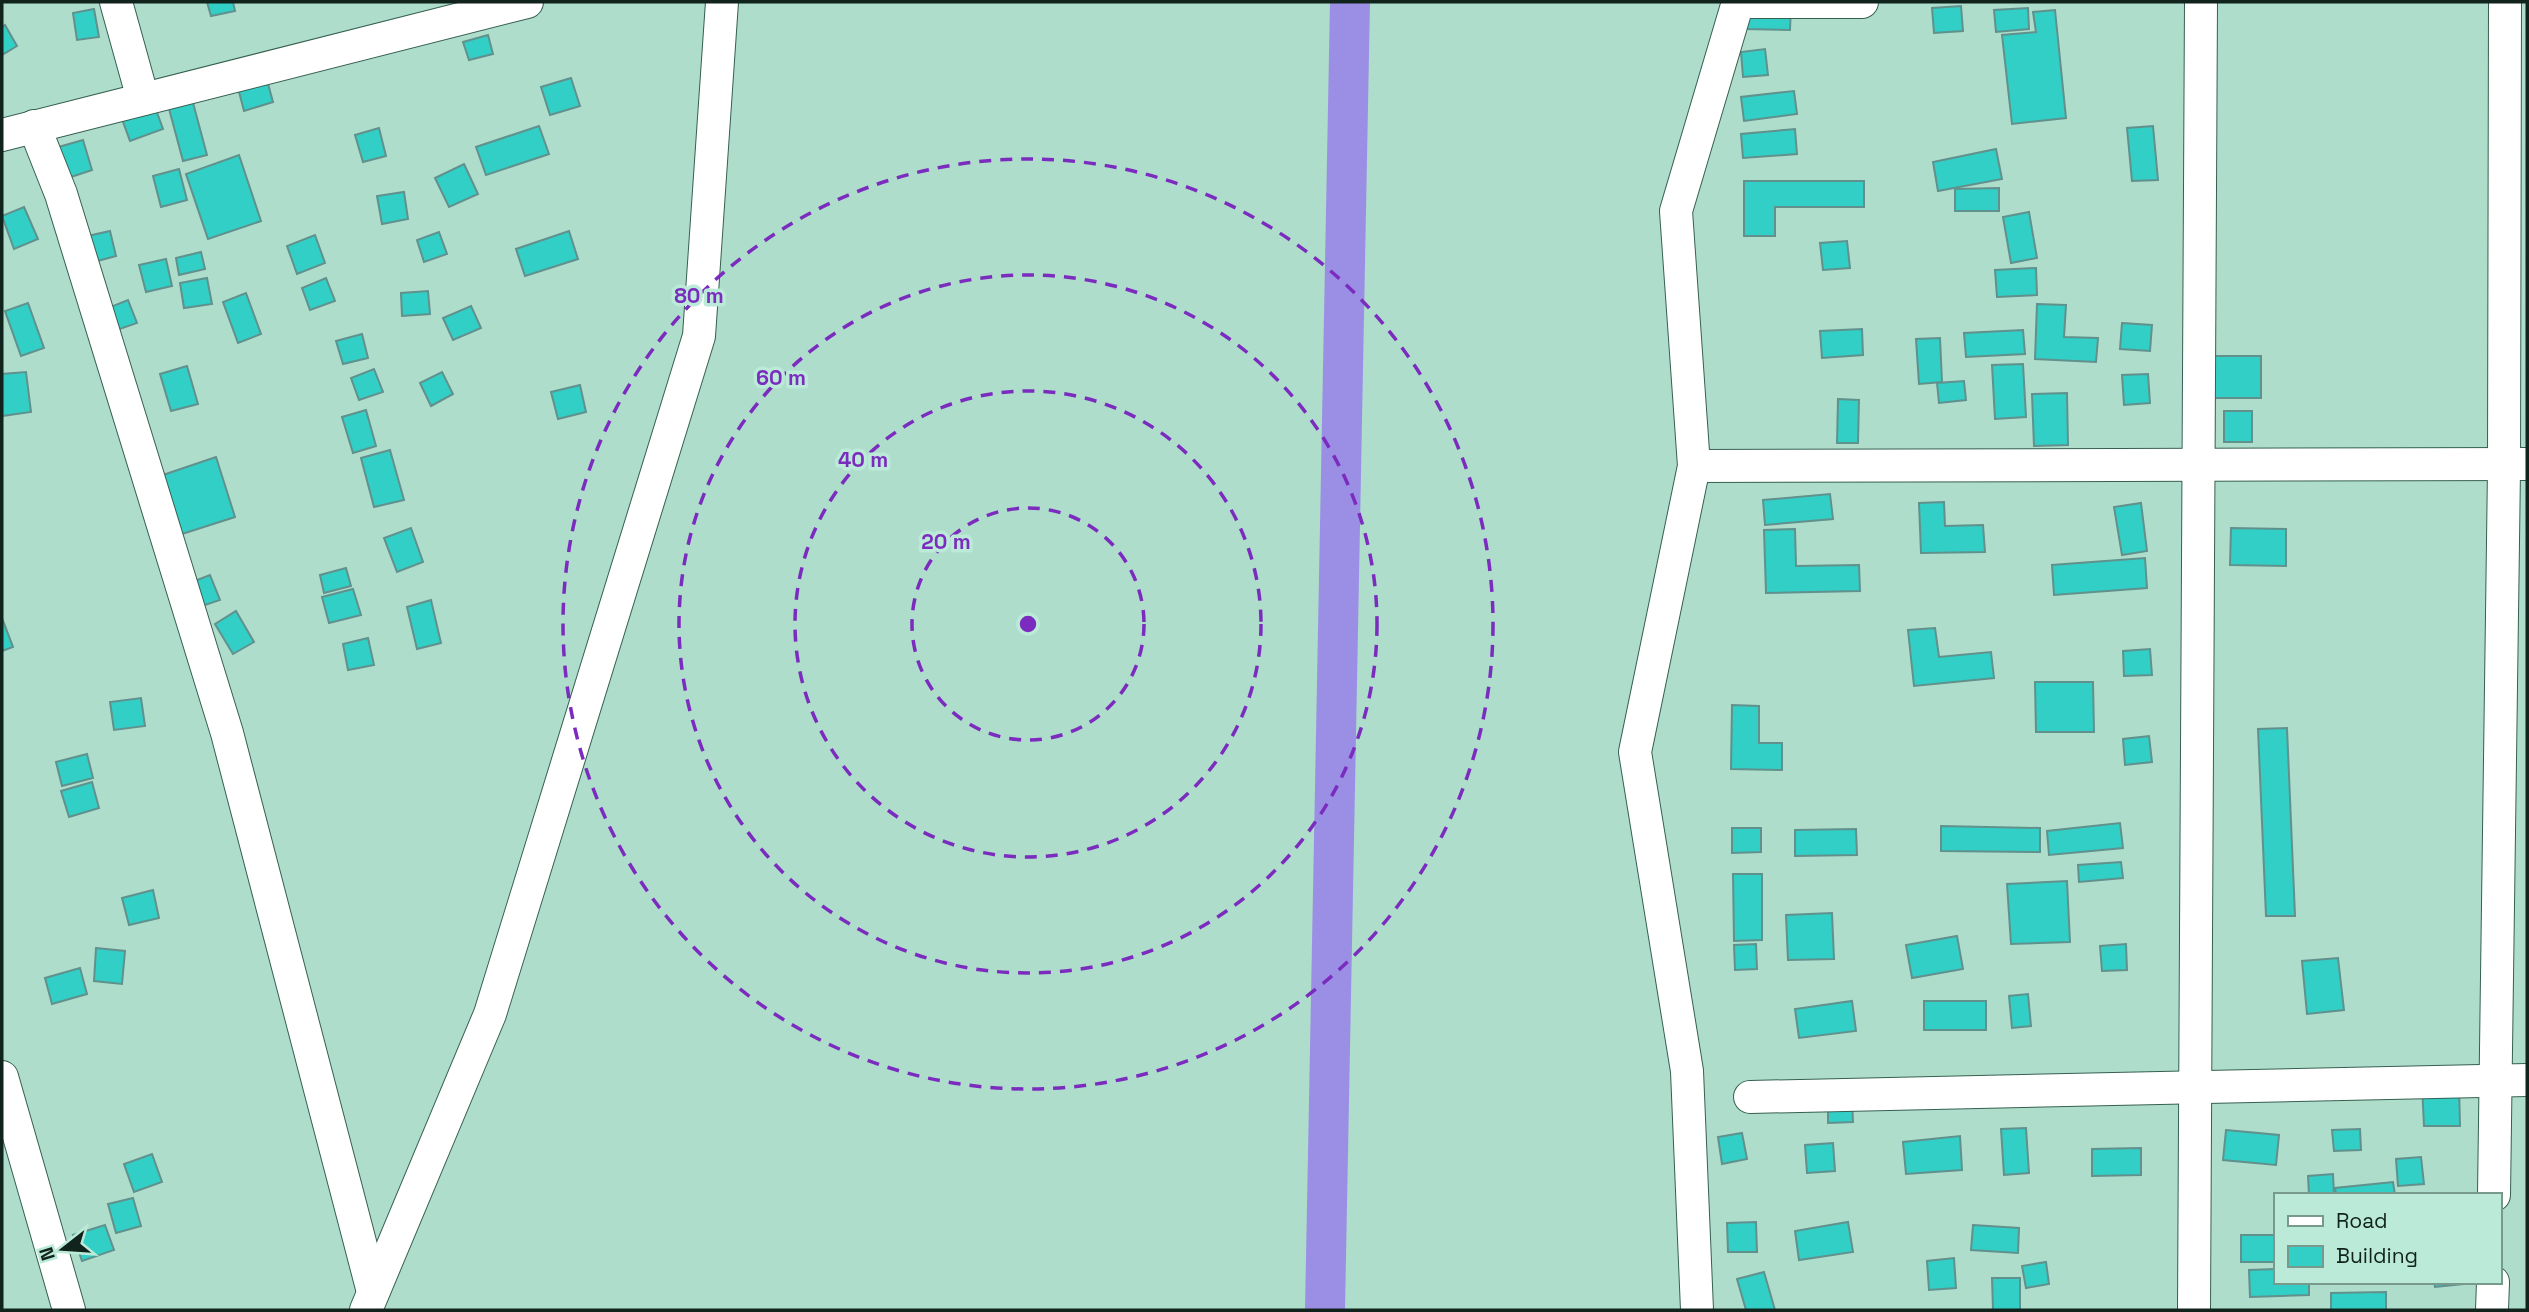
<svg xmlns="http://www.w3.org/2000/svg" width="2529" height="1312" font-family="'Space Grotesk',sans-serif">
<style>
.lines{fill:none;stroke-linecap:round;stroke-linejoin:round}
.canal{stroke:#9b8fe5;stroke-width:40}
.building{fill:#32cfc6;stroke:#60918d;stroke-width:2}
.minor-casing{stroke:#366051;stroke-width:34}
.minor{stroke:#fff;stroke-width:32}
.ring{fill:none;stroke:#7b2cbf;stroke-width:3.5;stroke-dasharray:12 9}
.centre{fill:#7b2cbf;stroke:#bcead8;stroke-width:3.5}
.ring-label{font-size:21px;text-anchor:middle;font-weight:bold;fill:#7b2cbf;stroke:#bcead8;stroke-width:7;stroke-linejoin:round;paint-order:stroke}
</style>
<rect width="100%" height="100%" fill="#afddcb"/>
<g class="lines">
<polyline class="canal" points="1325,1310 1350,2"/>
</g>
<g class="building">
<polygon points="207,2 233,2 235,11 211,16"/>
<polygon points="1745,4 1791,5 1790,30 1744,29"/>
<polygon points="1961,6 1963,31 1934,33 1932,8"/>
<polygon points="2028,8 2029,29 1996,32 1994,10"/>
<polygon points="94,9 99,37 77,40 73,13"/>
<polygon points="2055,10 2066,118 2012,124 2002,35 2036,32 2033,12"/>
<polygon points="5,25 17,46 2,55 2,27"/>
<polygon points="488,35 493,54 469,60 463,42"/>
<polygon points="1765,49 1768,75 1743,77 1741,52"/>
<polygon points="571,78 580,106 550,115 541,87"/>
<polygon points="267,80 273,102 244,111 238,88"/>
<polygon points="1794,91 1797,114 1744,121 1741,97"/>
<polygon points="192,99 207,155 183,161 168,105"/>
<polygon points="155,107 163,129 130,141 122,119"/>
<polygon points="539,126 549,154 486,175 476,147"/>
<polygon points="2153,126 2158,180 2132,181 2127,128"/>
<polygon points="379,128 386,156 363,162 355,135"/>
<polygon points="1795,129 1797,154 1743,158 1741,134"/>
<polygon points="83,140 92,170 65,179 55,148"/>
<polygon points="1996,149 2002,179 1938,191 1933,162"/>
<polygon points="239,155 261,221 208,239 186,174"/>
<polygon points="464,164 478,194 449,207 435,178"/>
<polygon points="179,169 187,200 161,207 153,176"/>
<polygon points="1744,181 1864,181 1864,207 1775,207 1775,236 1744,236"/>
<polygon points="1999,188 1999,211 1955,211 1955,189"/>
<polygon points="404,192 408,219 382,224 377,196"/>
<polygon points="24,207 38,239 14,249 2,216"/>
<polygon points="2029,212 2037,258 2011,263 2003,217"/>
<polygon points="110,231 116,256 90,263 83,237"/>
<polygon points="569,231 578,259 525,276 516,249"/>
<polygon points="439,232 447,254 424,262 417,240"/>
<polygon points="315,235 325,263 297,274 287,246"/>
<polygon points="1847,241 1850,268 1823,270 1820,243"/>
<polygon points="201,252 205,269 179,275 176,258"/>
<polygon points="166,259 172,286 146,292 139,265"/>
<polygon points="2036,268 2037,295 1997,297 1995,270"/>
<polygon points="207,278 212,304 184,308 180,283"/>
<polygon points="326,278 335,301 310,310 302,288"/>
<polygon points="428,291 430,314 402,316 401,293"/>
<polygon points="246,293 261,334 238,343 223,302"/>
<polygon points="128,300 137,323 111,332 103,310"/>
<polygon points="28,303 44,348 21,356 5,311"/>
<polygon points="2037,304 2066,305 2064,337 2098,338 2096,362 2035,359"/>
<polygon points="471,306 481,328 453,340 443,318"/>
<polygon points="2122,323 2152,325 2150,351 2120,349"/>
<polygon points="1862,329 1863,355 1822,358 1820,331"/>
<polygon points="2023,330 2025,354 1966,357 1964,333"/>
<polygon points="362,334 368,358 343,364 336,341"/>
<polygon points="1940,338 1942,382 1919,384 1916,339"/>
<polygon points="2206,356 2261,356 2261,398 2207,398"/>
<polygon points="2023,364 2026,417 1995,419 1992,365"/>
<polygon points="187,366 198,404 171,411 160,374"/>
<polygon points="374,369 383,392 359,400 351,378"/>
<polygon points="26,372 31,412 2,416 2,374"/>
<polygon points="442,372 453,394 431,406 420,383"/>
<polygon points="2148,374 2150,403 2124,405 2122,375"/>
<polygon points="1964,381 1966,400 1939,403 1937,383"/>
<polygon points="580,385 586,412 558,419 551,392"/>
<polygon points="2067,393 2068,445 2034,446 2032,394"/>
<polygon points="1838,399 1859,400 1858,443 1837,443"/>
<polygon points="366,410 376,446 353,453 342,417"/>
<rect x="2224" y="411" width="28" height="31"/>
<polygon points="390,450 404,500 374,507 361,458"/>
<polygon points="216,457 235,517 182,534 163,475"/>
<polygon points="1830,494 1833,519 1765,525 1763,500"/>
<polygon points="1944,502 1945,526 1983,525 1985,552 1921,553 1919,503"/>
<polygon points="2141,503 2147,551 2122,555 2114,507"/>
<polygon points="411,528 423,562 397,572 384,538"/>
<polygon points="2231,528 2286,529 2286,566 2230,565"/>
<polygon points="1795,529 1796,566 1859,565 1860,591 1766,593 1764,530"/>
<polygon points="2145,558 2147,588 2054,595 2052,565"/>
<polygon points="346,568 351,586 324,593 320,575"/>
<polygon points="210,575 220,600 193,609 184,585"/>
<polygon points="353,589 361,615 329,623 322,597"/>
<polygon points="431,600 441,643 417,649 407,607"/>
<polygon points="236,611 254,642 233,654 215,624"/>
<polygon points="2,618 13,647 2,651"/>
<polygon points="1935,628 1939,657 1991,652 1994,678 1914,686 1908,630"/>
<polygon points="368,638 374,665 348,670 343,644"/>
<polygon points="2150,649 2152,675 2124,676 2123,651"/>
<polygon points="2035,682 2093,682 2094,732 2036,732"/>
<polygon points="141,698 145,726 114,730 110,702"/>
<polygon points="1732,705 1759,706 1759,743 1782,743 1782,770 1731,769"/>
<polygon points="2287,728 2295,916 2266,916 2258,729"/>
<polygon points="2149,736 2152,762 2125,765 2123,739"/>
<polygon points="87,754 93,778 62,786 56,762"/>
<polygon points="92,782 99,808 69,817 61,791"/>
<polygon points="2120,823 2123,848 2049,855 2047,831"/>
<polygon points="1941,826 2040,828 2040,852 1941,851"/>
<polygon points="1732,828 1761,828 1761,852 1732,853"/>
<polygon points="1856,829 1857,855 1795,856 1795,830"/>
<polygon points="2121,862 2123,878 2079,882 2078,865"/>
<polygon points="1733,874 1762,874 1762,940 1734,941"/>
<polygon points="2067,881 2070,942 2011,944 2007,884"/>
<polygon points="153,890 159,918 129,925 122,898"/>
<polygon points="1832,913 1834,959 1788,960 1786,915"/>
<polygon points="1957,936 1963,969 1912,978 1906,945"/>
<polygon points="1756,944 1757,969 1735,970 1734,945"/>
<polygon points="2126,944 2127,970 2102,971 2100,946"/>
<polygon points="96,948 125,951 122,984 94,981"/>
<polygon points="2338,958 2344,1010 2307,1014 2302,961"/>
<polygon points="80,968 87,994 52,1004 45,978"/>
<polygon points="2028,994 2031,1026 2012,1028 2009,996"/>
<polygon points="1852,1001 1856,1031 1799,1038 1795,1009"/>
<rect x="1924" y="1001" width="62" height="29"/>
<polygon points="2459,1085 2460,1126 2424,1126 2422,1086"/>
<polygon points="1828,1098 1852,1098 1853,1122 1828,1123"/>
<polygon points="2026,1128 2029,1173 2004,1175 2001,1129"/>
<polygon points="2360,1129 2361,1150 2334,1151 2332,1130"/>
<polygon points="2226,1130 2279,1135 2276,1165 2223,1160"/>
<polygon points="1742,1133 1747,1159 1722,1164 1718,1137"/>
<polygon points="1960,1136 1962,1170 1906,1174 1903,1142"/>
<polygon points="1833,1143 1835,1171 1807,1173 1805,1145"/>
<polygon points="2141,1148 2141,1175 2092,1176 2092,1149"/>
<polygon points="152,1154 162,1182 134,1192 124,1164"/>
<polygon points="2421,1157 2424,1184 2398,1186 2396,1159"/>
<polygon points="2333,1174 2334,1195 2309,1195 2308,1176"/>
<polygon points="2393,1182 2395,1195 2336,1195 2335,1188"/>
<polygon points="133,1198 141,1226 116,1233 108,1204"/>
<polygon points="1756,1222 1757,1252 1728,1252 1727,1223"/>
<polygon points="1848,1222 1853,1252 1799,1260 1795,1231"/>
<polygon points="105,1225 114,1250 82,1261 73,1235"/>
<polygon points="1973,1225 2019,1228 2018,1253 1971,1250"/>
<rect x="2241" y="1235" width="34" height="27"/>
<polygon points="1954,1258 1956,1288 1929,1290 1927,1261"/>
<polygon points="2046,1262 2049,1284 2026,1288 2022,1266"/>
<polygon points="2275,1269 2275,1282 2309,1282 2309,1295 2250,1297 2249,1270"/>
<polygon points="1764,1272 1775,1310 1746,1310 1737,1279"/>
<polygon points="1992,1278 2020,1278 2020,1310 1993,1310"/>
<polygon points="2434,1282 2463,1282 2463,1284 2435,1287"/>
<polygon points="2386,1292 2386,1310 2331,1310 2331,1293"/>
</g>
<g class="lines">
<defs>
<g id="minor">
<polyline points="116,2 143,99"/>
<polyline points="1738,2 1862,2"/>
<polyline points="34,126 61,194 227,733 373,1292"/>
<polyline points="2,135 527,2"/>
<polyline points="1694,466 2527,464"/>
<polyline points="2,1077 69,1310"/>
<polyline points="1750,1097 2527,1080"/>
<polyline points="2494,1195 2504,469 2505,2"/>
<polyline points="366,1310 490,1014 699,336 722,2"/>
<polyline points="1697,1310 1687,1071 1635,752 1694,466 1676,211 1738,2"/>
<polyline points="2194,1310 2201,2"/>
<polyline points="2492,1310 2493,1282"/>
</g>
</defs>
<use href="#minor" class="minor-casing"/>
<use href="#minor" class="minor"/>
</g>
<g class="ring">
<circle cx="1028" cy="624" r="116"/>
<circle cx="1028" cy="624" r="233"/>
<circle cx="1028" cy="624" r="349"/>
<circle cx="1028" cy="624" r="465"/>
</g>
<circle cx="1028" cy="624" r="10" class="centre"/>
<g class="ring-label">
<text x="699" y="303">80 m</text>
<text x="781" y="385">60 m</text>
<text x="863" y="467">40 m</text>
<text x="946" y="549">20 m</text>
</g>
<rect width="2529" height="1312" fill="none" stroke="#11231d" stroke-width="7"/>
<rect x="2274" y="1193" width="228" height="91" fill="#bcead8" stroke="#789a8d" stroke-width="2"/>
<rect x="2288" y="1216" width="35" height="10" fill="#ffffff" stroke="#789a8d" stroke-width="2"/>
<text x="2336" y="1228" font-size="21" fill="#11231d">Road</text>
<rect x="2288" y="1246" width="35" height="21" fill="#32cfc6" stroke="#789a8d" stroke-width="2"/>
<text x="2336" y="1263" font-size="21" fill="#11231d">Building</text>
<g transform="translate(63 1249) rotate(253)" stroke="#bcead8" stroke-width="5" paint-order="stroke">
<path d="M0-5L12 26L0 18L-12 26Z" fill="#11231d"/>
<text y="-10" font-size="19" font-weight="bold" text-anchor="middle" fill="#11231d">N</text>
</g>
</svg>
